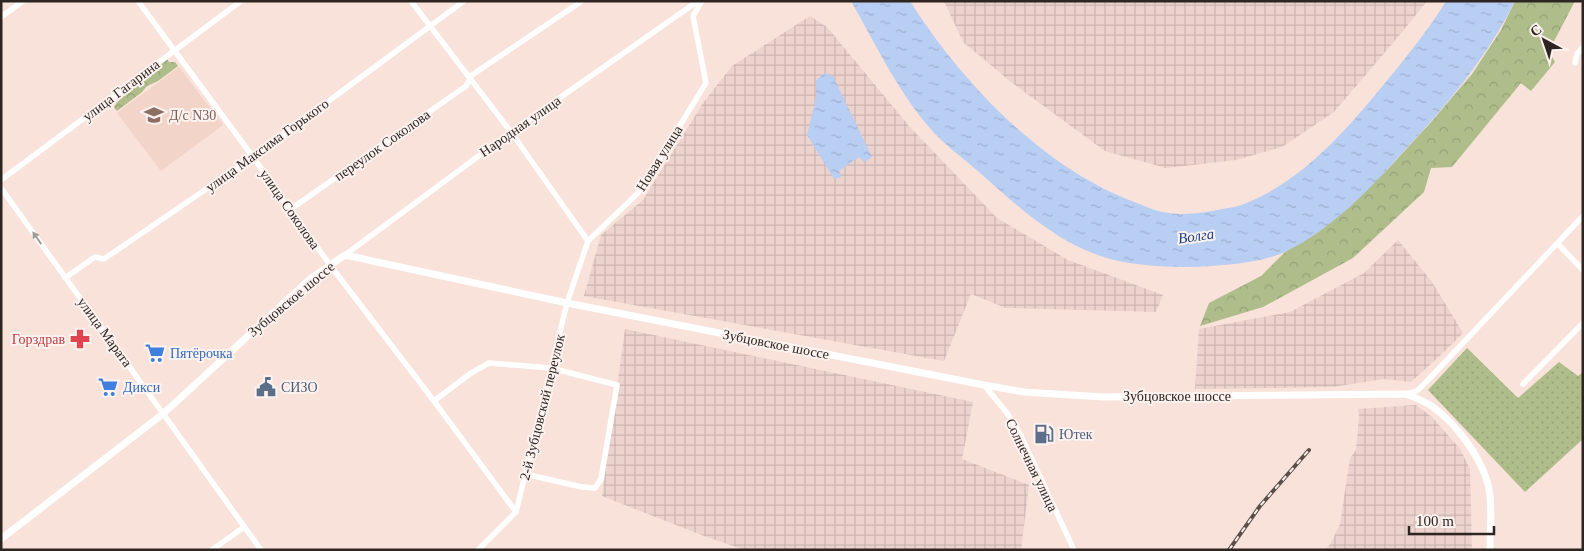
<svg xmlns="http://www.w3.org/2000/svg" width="1584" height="551" font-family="'Times New Roman',serif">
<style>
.built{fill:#f3d4c9}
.industrial{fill:url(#industrial-grid)}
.forest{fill:url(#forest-crowns)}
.garden{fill:url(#garden-dots)}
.water{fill:url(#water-ripples)}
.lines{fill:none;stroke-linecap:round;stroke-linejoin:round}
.minor{stroke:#fff;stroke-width:5.5}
.major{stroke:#fff;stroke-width:7}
.rail-casing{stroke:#5a4e49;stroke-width:4}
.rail{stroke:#fcf2ef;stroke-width:2;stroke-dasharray:5.5;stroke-linecap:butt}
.oneway{fill:#a09d9b}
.labels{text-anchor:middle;stroke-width:4;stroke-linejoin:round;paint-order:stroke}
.street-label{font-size:14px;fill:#2d2521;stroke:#fcf2ef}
.education-label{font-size:14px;fill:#785e54;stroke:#fcf2ef;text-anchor:start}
.health-label{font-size:14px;fill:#be3a42;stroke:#fcf2ef;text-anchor:end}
.shop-label{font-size:14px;fill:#366cbe;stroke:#fcf2ef;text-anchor:start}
.service-label{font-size:14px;fill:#4e5e75;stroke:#fcf2ef;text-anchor:start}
.water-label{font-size:15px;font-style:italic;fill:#183e83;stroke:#fcf2ef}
</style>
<defs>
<pattern id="industrial-grid" width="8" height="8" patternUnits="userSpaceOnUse" patternTransform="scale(1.25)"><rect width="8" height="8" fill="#edd3ce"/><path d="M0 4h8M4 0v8" fill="none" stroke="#ccb5b1"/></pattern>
<pattern id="forest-crowns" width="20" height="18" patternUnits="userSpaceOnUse" patternTransform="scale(1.25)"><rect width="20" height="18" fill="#aebd8a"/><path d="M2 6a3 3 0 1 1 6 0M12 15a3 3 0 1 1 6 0" fill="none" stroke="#96a277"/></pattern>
<pattern id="garden-dots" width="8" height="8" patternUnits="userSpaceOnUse" patternTransform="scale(1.25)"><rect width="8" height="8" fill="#aebd8a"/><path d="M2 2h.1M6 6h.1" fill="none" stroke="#96a277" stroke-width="1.8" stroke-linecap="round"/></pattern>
<pattern id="water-ripples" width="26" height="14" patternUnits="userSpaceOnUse" patternTransform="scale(1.25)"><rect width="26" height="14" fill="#b8cef3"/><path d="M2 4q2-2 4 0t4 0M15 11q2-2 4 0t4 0" fill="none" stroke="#9eb1d0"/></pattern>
</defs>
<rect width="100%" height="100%" fill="#f9e2d9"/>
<polygon class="built" points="179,67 223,125 161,171 117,113"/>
<g class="industrial">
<polygon points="944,1 1427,1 1403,31 1334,112 1282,147 1236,160 1166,168 1105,151 1011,82 963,42"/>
<polygon points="810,16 827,27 909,126 997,218 1068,260 1163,295 1156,312 1006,308 971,294 944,361 584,296 601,235 643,200 703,103 732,66"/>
<polygon points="1398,240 1432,282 1463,333 1443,353 1411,382 1384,379 1332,387 1195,389 1199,329 1290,312 1364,273"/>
<polygon points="625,329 973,402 962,459 1029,485 1021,550 745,550 704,536 602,496"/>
<polygon points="1416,405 1432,417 1460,449 1470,469 1472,550 1325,550 1331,543 1340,524 1350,458 1356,450 1359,417 1358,409"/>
</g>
<g class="forest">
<polygon points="1515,1 1575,1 1549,51 1555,62 1531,91 1521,83 1452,167 1431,168 1424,192 1353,258 1263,307 1200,326 1209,303 1261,276 1285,252 1317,233 1387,170 1432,121 1472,74 1501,30"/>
<path d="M167,59L169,62H175L178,66L158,81L147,86L142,92L117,111L114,107C120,96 133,93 137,81H144L146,74Z"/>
</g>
<polygon class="garden" points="1467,348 1518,398 1559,362 1578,376 1583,372 1583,439 1525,492 1428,390"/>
<g class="water">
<path d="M851,1H910C961,82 1043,168 1134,202C1143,205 1153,210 1162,212C1182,216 1203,213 1222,209C1229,208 1237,207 1244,204C1305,180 1349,127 1390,77C1410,52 1430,28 1446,1H1515C1486,59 1447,105 1403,152C1369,190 1333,228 1287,251C1264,262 1237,264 1212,266C1180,268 1145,267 1114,260C1061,247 1018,207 979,172C963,158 943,144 929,127C897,90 875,43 851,1Z"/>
<polygon points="825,73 833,76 872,157 864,162 859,157 839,171 841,177 834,179 807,135 816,98 816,80"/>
</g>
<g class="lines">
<g class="minor">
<polyline points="138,1 253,157 330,265 434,401 516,512"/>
<polyline points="411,1 511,132 588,241"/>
<polyline points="1,17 23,1"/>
<polyline points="1575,63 1577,54 1583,47"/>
<polyline points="1,180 241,1"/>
<polyline points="1,188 261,550"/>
<polyline points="291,209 466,86 472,75 582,1"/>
<polyline points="1558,244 1583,270"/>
<polyline points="345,255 511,132 698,1"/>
<polyline points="65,278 95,257 104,259 253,157 464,1"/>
<polyline points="1523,384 1583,323"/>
<polyline points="984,385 1007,413 1020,434 1074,550"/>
<polyline points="1405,394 1417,391 1429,379 1583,216"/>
<polyline points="434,401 471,373 489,363 551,368 617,385 601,479 595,488 582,487 525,474"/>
<polyline points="516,512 567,303 588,241 638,193 706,83 693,16 702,1"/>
<polyline points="212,550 244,527"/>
<polyline points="478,550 516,512"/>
</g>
<path class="major" d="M1,539L164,413L310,279L345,255L567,303L984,385L1024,392L1103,397L1405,394C1414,397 1425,401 1433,407C1458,425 1487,464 1490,496C1492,513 1490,532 1490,550"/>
<defs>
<polyline id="rail" points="1229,550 1260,506 1309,450"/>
</defs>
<use href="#rail" class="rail-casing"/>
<use href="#rail" class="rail"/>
</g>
<defs><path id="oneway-solid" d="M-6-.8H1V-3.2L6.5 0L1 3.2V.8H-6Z" transform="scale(1.25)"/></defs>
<use class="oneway" href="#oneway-solid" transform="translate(37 238) rotate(-125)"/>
<defs>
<symbol id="school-bare" viewBox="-9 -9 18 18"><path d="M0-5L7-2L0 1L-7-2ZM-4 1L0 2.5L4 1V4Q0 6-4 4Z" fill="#8d6e63" stroke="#fcf2ef" stroke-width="2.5" paint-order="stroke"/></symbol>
<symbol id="pharmacy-bare" viewBox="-9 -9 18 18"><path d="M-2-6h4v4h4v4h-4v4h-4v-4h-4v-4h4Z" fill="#e0444e" stroke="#fcf2ef" stroke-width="2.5" paint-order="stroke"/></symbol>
<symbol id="supermarket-bare" viewBox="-9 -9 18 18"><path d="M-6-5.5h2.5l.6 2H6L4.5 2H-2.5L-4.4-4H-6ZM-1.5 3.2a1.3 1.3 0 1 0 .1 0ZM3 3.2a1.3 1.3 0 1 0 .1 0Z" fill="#3f7fe0" stroke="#fcf2ef" stroke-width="2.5" paint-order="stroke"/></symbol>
<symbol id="civic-bare" viewBox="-9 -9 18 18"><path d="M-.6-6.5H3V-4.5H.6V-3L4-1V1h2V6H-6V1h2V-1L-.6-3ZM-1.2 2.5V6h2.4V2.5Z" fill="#5c6f8a" stroke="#fcf2ef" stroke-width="2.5" paint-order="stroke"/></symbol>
<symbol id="fuel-bare" viewBox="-9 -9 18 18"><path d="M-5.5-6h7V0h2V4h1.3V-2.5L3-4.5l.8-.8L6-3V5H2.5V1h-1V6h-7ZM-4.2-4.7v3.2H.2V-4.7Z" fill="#5c6f8a" stroke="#fcf2ef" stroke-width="2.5" paint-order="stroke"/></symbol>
</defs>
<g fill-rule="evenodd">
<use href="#school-bare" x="140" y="101" width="28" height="28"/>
<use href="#pharmacy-bare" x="66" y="325" width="28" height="28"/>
<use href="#supermarket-bare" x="141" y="339" width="28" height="28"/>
<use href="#supermarket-bare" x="94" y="373" width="28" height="28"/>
<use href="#civic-bare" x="252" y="373" width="28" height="28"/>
<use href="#fuel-bare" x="1030" y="420" width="28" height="28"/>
</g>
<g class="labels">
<g class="street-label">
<text transform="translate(121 90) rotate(-37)" y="5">улица Гагарина</text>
<text transform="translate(520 126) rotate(-35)" y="5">Народная улица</text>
<text transform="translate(267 145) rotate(-36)" y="5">улица Максима Горького</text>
<text transform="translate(382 145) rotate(-35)" y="5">переулок Соколова</text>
<text transform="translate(659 158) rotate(-58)" y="5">Новая улица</text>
<text transform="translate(290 209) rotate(55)" y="5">улица Соколова</text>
<text transform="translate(291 299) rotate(-40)" y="5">Зубцовское шоссе</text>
<text transform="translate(105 332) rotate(54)" y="5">улица Марата</text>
<text transform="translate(776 344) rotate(11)" y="5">Зубцовское шоссе</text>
<text x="1177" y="401">Зубцовское шоссе</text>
<text transform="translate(542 407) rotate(-76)" y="5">2-й Зубцовский переулок</text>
<text transform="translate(1032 465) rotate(64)" y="5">Солнечная улица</text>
</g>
<g class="education-label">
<text x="169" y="120">Д/с N30</text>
</g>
<g class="health-label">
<text x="65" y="344">Горздрав</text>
</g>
<g class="shop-label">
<text x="170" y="358">Пятёрочка</text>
<text x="123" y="392">Дикси</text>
</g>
<g class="service-label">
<text x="281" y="392">СИЗО</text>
<text x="1059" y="439">Ютек</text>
</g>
<g class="water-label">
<text transform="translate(1196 236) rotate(-8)" y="5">Волга</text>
</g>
</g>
<rect width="1584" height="551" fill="none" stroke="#2d2521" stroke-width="5"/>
<g transform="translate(1544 40) rotate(320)" stroke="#fcf2ef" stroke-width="4" paint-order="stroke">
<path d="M0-4L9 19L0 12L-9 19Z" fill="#2d2521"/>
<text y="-8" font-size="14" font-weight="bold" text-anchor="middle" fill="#2d2521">С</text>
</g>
<path d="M1409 526v8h85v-8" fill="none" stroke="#2d2521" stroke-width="2.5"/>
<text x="1416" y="526" font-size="15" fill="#2d2521" stroke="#fcf2ef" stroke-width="4" paint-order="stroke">100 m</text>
</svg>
